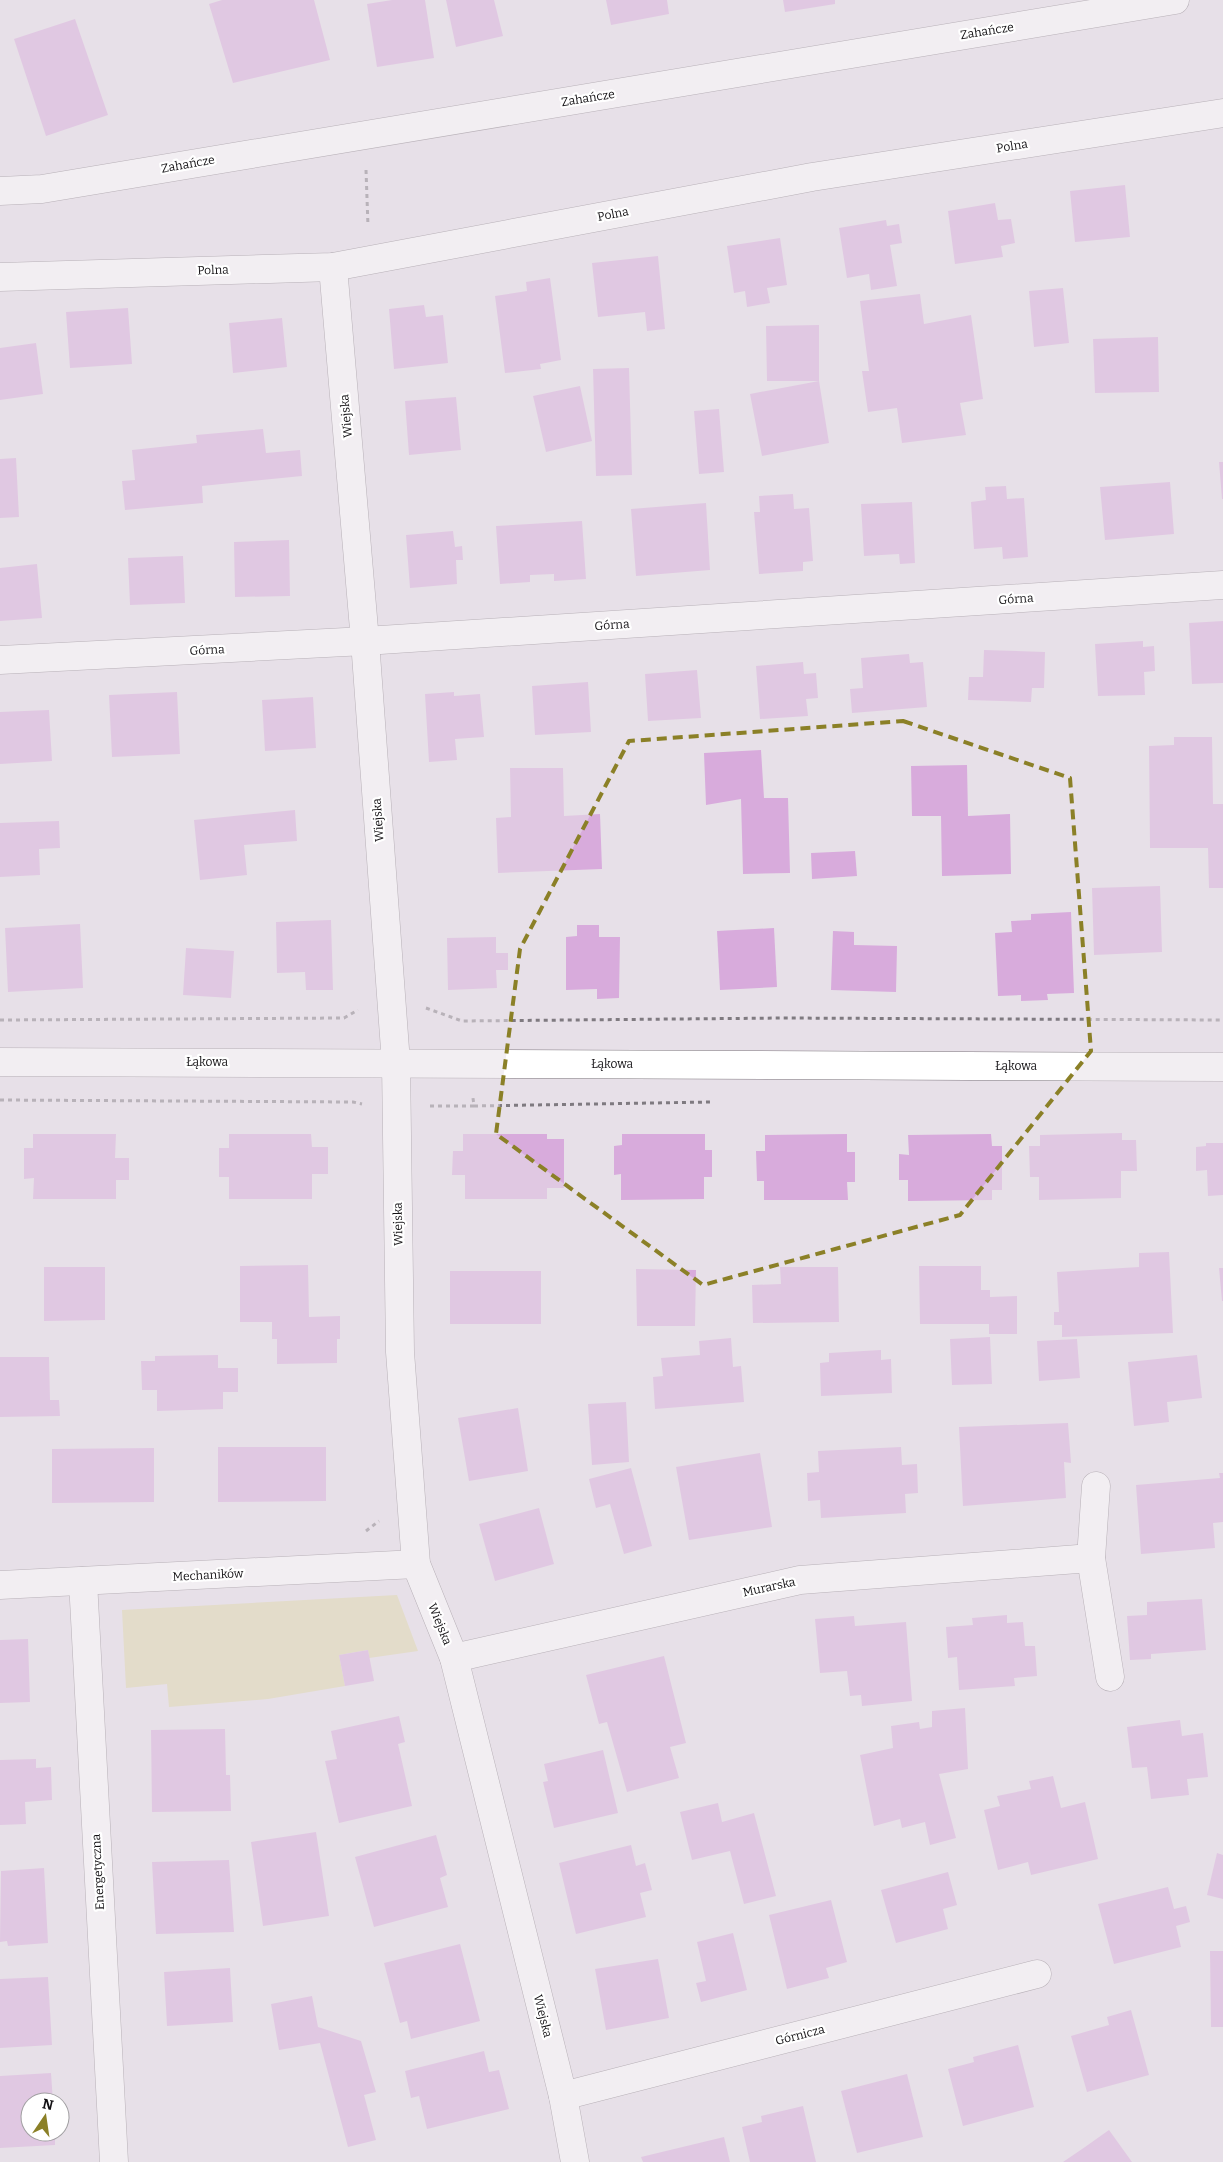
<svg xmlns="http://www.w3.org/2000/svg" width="1223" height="2162" font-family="Bitter,serif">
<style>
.green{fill:#ddd7a7}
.building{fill:#d8abdc}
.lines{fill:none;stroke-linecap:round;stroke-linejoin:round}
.minor-casing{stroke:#7f787f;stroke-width:29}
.path{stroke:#7f7a80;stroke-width:3;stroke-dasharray:4 4;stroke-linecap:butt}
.minor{stroke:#fff;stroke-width:28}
.marked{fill:none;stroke:#8b8027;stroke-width:4;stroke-dasharray:10 6;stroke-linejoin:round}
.labels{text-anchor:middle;stroke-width:4.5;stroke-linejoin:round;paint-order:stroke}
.street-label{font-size:12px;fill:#121013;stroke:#fff}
</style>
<rect width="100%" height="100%" fill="#e7e0e8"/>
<polygon class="green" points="397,1595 418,1651 369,1658 368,1650 339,1655 345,1686 268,1699 169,1707 167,1684 126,1688 122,1610"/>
<g class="building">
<polygon points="222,0 314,0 330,60 233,83 209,4"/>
<polygon points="392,0 425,0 434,58 377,67 367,4"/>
<polygon points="446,0 494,0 503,36 456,47"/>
<polygon points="606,0 667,0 669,14 611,25"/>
<polygon points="783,0 835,0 835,4 785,12"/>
<polygon points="75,19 108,115 46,136 14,39"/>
<polygon points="1125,185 1130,237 1075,242 1070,191"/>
<polygon points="995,203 998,220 1011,219 1015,243 1001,246 1003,257 955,264 948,211"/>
<polygon points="886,220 887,226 899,224 902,243 890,245 897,286 871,290 869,274 847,278 839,228"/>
<polygon points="780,238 787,285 767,288 770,303 747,307 745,291 734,293 727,246"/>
<polygon points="658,256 665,329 647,331 645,312 598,317 592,263"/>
<polygon points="550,278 561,360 540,364 541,369 505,373 495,296 527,291 526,282"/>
<polygon points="1063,288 1069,343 1034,347 1029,291"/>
<polygon points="920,294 924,324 971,315 983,399 960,403 966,435 902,443 897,408 868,412 862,371 869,371 860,301"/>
<polygon points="424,305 426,317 443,315 448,363 394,369 389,309"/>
<polygon points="128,308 132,364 70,368 66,312"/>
<polygon points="282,318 287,367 233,373 229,323"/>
<polygon points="819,325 819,381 829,443 762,456 750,394 819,381 767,381 766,326"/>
<polygon points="1158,337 1159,392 1095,393 1093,339"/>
<polygon points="36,343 43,394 0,400 0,348"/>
<polygon points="629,368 632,475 596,476 593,369"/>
<polygon points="580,386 592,441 546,452 533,396"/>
<polygon points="456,397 461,450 409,455 405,401"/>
<polygon points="719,409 724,472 699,474 694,411"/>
<polygon points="263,429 266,453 300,450 302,476 202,486 203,503 125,510 122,481 135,480 132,450 197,443 196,435"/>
<polygon points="16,458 19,517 0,518 0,459"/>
<polygon points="1219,462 1223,462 1223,499 1222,499"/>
<polygon points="1170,482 1174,534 1105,540 1100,487"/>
<polygon points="1006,486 1007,499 1024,498 1028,557 1003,559 1002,547 974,549 971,502 986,500 985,487"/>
<polygon points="793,494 794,509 809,508 813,561 803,562 803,571 759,574 754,512 760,512 759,496"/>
<polygon points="912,502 915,563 900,564 899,554 864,556 861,504"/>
<polygon points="706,503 710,570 636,576 631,509"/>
<polygon points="582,521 586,579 554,581 554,574 530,575 530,582 500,584 496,526"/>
<polygon points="453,531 455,547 462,546 463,560 456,560 457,584 410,588 406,535"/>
<polygon points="289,540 290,596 235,597 234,542"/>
<polygon points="183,556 185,603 130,605 128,558"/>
<polygon points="37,564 42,618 0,621 0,568"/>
<polygon points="1223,621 1223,683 1192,684 1189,623"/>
<polygon points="1143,641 1143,647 1154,646 1155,671 1144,672 1145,695 1098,696 1095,644"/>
<polygon points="984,650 1045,652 1044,688 1032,688 1031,702 968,700 969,677 983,677"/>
<polygon points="909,654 910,663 923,662 927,707 852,713 850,689 863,688 861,658"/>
<polygon points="803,662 804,674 816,673 818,698 806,699 808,716 760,719 756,666"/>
<polygon points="697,670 701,718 648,721 645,674"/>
<polygon points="588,682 591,732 535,735 532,686"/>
<polygon points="177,692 180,754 112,757 109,695"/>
<polygon points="454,692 454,696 480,694 484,737 455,739 457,760 429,762 425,694"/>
<polygon points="313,697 316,748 265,751 262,700"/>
<polygon points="49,710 52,761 0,764 0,712"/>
<polygon points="1174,737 1212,737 1213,804 1223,804 1223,888 1209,888 1208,848 1150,848 1149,746 1174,745"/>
<polygon points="761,750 764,798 788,798 790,873 743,874 741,799 706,805 704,753"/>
<polygon points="967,765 968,816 1010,814 1011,874 942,876 941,816 912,816 911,766"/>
<polygon points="510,768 563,768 564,816 600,814 602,869 498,873 496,818 511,817"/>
<polygon points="295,810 297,841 244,845 247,875 200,880 194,820"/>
<polygon points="59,821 60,848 39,849 40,875 0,877 0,823"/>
<polygon points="855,851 857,876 812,879 811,853"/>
<polygon points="1160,886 1162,952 1094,955 1092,888"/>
<polygon points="1071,912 1074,993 1047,994 1048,1000 1021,1001 1021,995 998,996 995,933 1012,932 1011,921 1031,920 1031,914"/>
<polygon points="331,920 333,990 306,990 305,972 277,973 276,922"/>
<polygon points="80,924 83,988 8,992 5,928"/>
<polygon points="577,925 599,925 599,937 620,937 619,998 597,999 597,989 566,990 566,937 577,936"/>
<polygon points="774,928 777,987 720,990 717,931"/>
<polygon points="833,931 854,932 854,945 897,946 896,992 831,990"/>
<polygon points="496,937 496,953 508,953 508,970 496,970 497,988 448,990 447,938"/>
<polygon points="186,948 234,951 231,998 183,995"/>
<polygon points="1122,1133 1122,1140 1136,1140 1137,1171 1121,1171 1121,1198 1039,1200 1039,1177 1030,1177 1029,1146 1040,1146 1040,1135"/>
<polygon points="33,1134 116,1134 115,1158 129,1158 129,1180 116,1180 116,1199 33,1199 34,1178 24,1179 24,1148 33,1148"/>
<polygon points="229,1134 311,1134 312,1147 328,1147 328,1174 312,1174 312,1199 229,1199 229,1177 219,1177 219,1148 229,1148"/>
<polygon points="463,1134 547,1134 547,1139 564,1139 564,1188 547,1188 547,1199 465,1199 465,1175 452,1175 453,1151 463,1151"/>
<polygon points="622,1134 705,1134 705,1150 712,1150 712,1177 704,1177 704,1199 621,1200 621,1174 614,1175 614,1146 622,1145"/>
<polygon points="847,1134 847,1152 855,1152 855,1182 847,1182 848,1200 764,1200 764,1181 757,1181 756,1151 765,1151 765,1135"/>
<polygon points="991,1134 992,1146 1002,1146 1002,1190 992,1190 992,1200 908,1201 908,1180 899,1180 899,1154 909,1155 908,1135"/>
<polygon points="1206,1143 1223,1143 1223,1195 1208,1196 1207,1170 1196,1171 1196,1147 1206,1146"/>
<polygon points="1169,1252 1173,1333 1062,1337 1062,1325 1054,1325 1054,1312 1059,1312 1057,1272 1139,1267 1139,1253"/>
<polygon points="308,1265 309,1317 340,1316 340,1339 337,1339 337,1363 277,1364 277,1339 272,1339 272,1322 240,1322 240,1266"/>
<polygon points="919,1266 981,1266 981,1290 990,1290 990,1297 1017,1296 1017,1334 989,1334 989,1324 920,1324"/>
<polygon points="44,1267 105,1267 105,1320 44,1321"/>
<polygon points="780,1267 838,1267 839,1322 753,1323 752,1285 781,1284"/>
<polygon points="1219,1268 1223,1268 1223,1301 1222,1301"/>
<polygon points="636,1269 696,1270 695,1326 637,1326"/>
<rect x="450" y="1271" width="91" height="53"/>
<polygon points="990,1337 992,1384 952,1385 950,1339"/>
<polygon points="731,1338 733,1367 741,1366 744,1402 655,1409 653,1377 663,1376 661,1358 700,1355 699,1341"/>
<polygon points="1077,1339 1080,1378 1039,1381 1037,1341"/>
<polygon points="881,1350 881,1360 891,1359 892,1393 821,1396 820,1363 829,1362 829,1353"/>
<polygon points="218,1355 218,1368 238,1368 238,1392 223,1392 223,1409 157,1411 157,1390 142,1390 141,1361 155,1361 155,1356"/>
<polygon points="1197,1355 1202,1398 1167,1402 1169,1422 1134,1426 1128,1362"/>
<polygon points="0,1357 49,1357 50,1400 59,1400 60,1416 0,1417"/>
<polygon points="626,1402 629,1462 592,1465 588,1404"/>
<polygon points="518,1408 528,1471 469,1481 458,1418"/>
<polygon points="1068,1423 1071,1463 1064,1462 1066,1498 963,1506 959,1427"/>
<polygon points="218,1447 326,1447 326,1501 218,1502"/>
<polygon points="901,1447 902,1465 917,1464 918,1493 905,1494 906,1513 821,1518 820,1500 808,1501 807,1473 819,1472 818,1451"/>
<polygon points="154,1448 154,1502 52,1503 52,1449"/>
<polygon points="760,1453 772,1527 689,1540 676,1467"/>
<polygon points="631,1468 652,1546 624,1554 610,1504 596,1508 589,1479"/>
<polygon points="1219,1473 1223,1473 1223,1522 1213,1523 1215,1548 1141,1554 1136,1485 1220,1478"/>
<polygon points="539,1508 554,1564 495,1581 479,1524"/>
<polygon points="1202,1599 1206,1650 1151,1654 1151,1659 1130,1660 1127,1616 1147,1615 1147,1602"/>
<polygon points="1007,1615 1007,1623 1023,1622 1025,1646 1035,1646 1037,1676 1014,1678 1015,1686 959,1690 957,1657 948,1658 946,1627 973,1625 972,1618"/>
<polygon points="854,1616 855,1626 906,1622 912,1701 862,1706 861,1695 850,1696 847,1671 820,1673 815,1619"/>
<polygon points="28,1639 30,1702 0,1703 0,1640"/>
<polygon points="368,1650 374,1681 345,1686 339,1655"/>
<polygon points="664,1656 686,1743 670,1747 679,1778 627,1792 607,1722 599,1724 586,1675"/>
<polygon points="965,1708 968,1769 939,1774 956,1838 930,1845 925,1822 902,1828 900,1819 874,1826 860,1755 893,1748 891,1726 919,1722 920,1729 932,1727 932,1711"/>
<polygon points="399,1716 405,1742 398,1744 412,1806 339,1823 325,1761 337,1759 331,1731"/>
<polygon points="1180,1720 1182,1736 1203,1733 1208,1777 1187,1779 1189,1795 1151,1799 1147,1767 1132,1768 1127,1727"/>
<polygon points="225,1729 226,1775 230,1775 231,1811 152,1812 151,1730"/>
<polygon points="603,1750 618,1813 554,1828 543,1782 548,1781 544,1764"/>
<polygon points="36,1759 36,1768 51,1767 52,1800 25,1802 26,1824 0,1825 0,1760"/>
<polygon points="1053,1776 1061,1808 1085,1802 1098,1859 1031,1875 1028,1862 998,1870 984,1810 1000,1806 997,1796 1031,1789 1029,1781"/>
<polygon points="718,1803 722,1822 754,1813 776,1896 744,1904 730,1851 692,1860 680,1812"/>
<polygon points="316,1832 329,1916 263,1926 251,1842"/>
<polygon points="436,1835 447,1875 440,1878 448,1907 374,1927 355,1857"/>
<polygon points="631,1845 636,1866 645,1863 652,1890 640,1893 646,1917 576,1934 559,1863"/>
<polygon points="1217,1853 1223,1855 1223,1899 1207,1895"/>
<polygon points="229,1860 234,1932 156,1934 152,1862"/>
<polygon points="44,1868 48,1943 8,1946 7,1941 0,1942 1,1871"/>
<polygon points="948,1872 957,1905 943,1909 948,1929 896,1943 881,1890"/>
<polygon points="1168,1887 1174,1909 1186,1906 1190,1922 1176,1926 1181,1947 1114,1964 1098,1904"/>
<polygon points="831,1900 847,1962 826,1968 829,1978 787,1989 769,1915"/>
<polygon points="733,1933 747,1990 701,2002 696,1983 706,1981 697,1942"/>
<polygon points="460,1944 480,2021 411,2039 407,2021 400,2023 384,1963"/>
<polygon points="1210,1951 1223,1951 1223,2027 1211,2027"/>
<polygon points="658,1959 669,2018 606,2030 595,1969"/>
<polygon points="230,1968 233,2022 167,2026 164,1972"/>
<polygon points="48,1977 52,2045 0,2048 0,1979"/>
<polygon points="312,1996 318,2027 361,2041 376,2092 364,2095 376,2140 348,2147 320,2043 279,2050 271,2004"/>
<polygon points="1131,2010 1149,2075 1087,2092 1071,2036 1109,2025 1107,2017"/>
<polygon points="1018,2045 1034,2107 963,2126 948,2069 974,2062 973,2057"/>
<polygon points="484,2051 489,2072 499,2070 509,2109 427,2129 419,2096 411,2098 405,2071"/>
<polygon points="51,2073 53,2102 30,2102 30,2132 55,2132 55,2145 0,2148 0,2076"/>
<polygon points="907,2074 923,2137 857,2153 841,2091"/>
<polygon points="803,2106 816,2162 750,2162 742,2127 762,2122 761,2116"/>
<polygon points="1109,2130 1132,2162 1063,2162 1085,2147"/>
<polygon points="724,2137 730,2162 643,2162 641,2157"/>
</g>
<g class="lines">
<defs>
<g id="minor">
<polyline points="0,191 42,189 1175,0"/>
<polyline points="333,267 365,641 396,1063 400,1352 416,1564 454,1658 563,2096 575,2162"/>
<polyline points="0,277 333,267 812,177 1223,113"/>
<polyline points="0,660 365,641 1223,585"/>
<polyline points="0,1062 1223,1067"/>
<polyline points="1096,1486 1091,1558 1110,1677"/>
<polyline points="83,1581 114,2162"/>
<polyline points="0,1585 416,1564"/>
<polyline points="454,1658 800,1580 1091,1558"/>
<polyline points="563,2096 1037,1974"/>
</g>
</defs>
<use href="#minor" class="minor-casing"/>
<g class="path">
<polyline points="366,170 368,226"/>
<polyline points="426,1008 462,1021 784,1018 1223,1020"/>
<polyline points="0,1020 344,1018 358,1010"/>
<polyline points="0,1100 353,1102 362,1104"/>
<polyline points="430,1106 474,1106 473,1098"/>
<polyline points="474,1106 711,1102"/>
<polyline points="366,1531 379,1521"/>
</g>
<use href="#minor" class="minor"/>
</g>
<path d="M0 0H1223V2162H0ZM903,721L1070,778L1091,1051L960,1215L703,1285L496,1134L520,949L629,741Z" fill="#e7e0e8" fill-opacity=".55" fill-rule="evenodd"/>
<path class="marked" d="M903,721L1070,778L1091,1051L960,1215L703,1285L496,1134L520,949L629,741Z"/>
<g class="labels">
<g class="street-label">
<text transform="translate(987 31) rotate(-9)" y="4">Zahańcze</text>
<text transform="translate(588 98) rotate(-9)" y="4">Zahańcze</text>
<text transform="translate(1012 146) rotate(-9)" y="4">Polna</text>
<text transform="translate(188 164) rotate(-10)" y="4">Zahańcze</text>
<text transform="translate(613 214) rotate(-11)" y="4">Polna</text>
<text transform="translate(213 270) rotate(-2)" y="4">Polna</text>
<text transform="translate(346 416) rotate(-95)" y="4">Wiejska</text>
<text transform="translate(1016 599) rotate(-4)" y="4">Górna</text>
<text transform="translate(612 625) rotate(-4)" y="4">Górna</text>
<text transform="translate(207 650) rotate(-3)" y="4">Górna</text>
<text transform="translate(378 820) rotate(-94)" y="4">Wiejska</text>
<text x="207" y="1066">Łąkowa</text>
<text x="612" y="1068">Łąkowa</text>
<text x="1016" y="1070">Łąkowa</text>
<text transform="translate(398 1224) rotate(-91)" y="4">Wiejska</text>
<text transform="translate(208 1575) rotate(-3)" y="4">Mechaników</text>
<text transform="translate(769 1587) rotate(-12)" y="4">Murarska</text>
<text transform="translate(440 1624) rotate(68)" y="4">Wiejska</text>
<text transform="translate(98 1872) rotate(-93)" y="4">Energetyczna</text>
<text transform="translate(543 2016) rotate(76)" y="4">Wiejska</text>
<text transform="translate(800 2035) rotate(-14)" y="4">Górnicza</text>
</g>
</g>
<g transform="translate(45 2117) rotate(13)"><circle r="24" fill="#ffffff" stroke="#a09fa1"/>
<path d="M0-4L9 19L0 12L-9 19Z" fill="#8b8027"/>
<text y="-8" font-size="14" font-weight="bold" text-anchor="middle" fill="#121013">N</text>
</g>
</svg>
